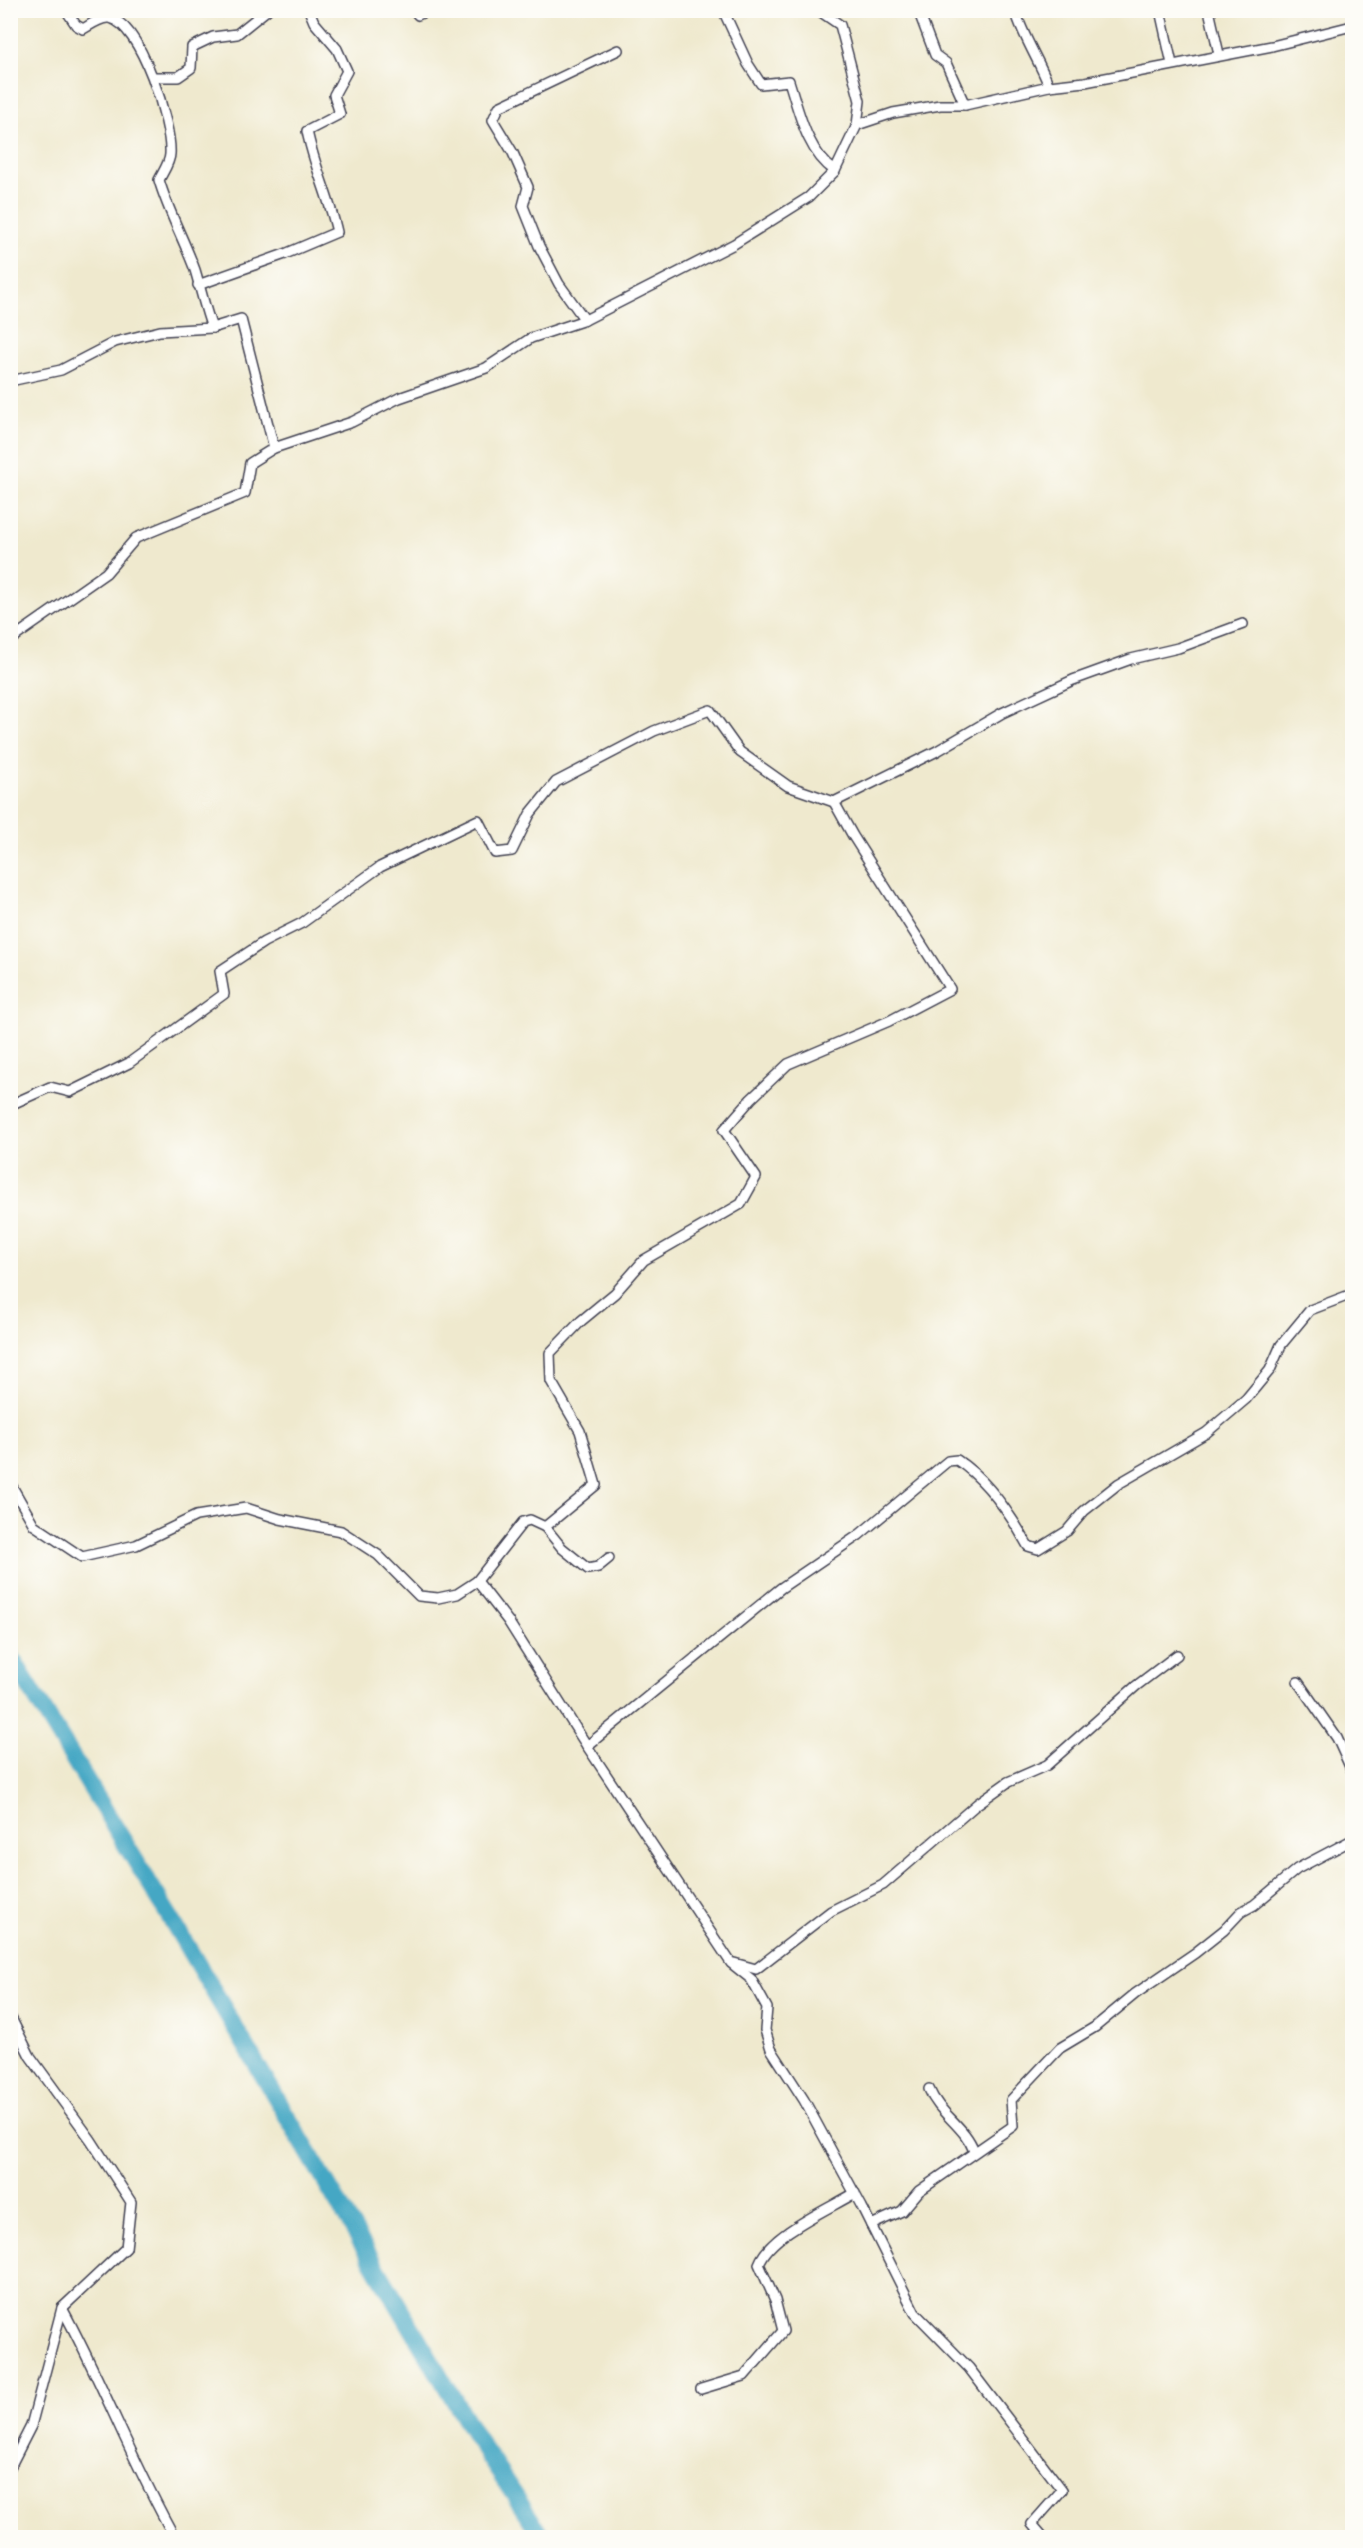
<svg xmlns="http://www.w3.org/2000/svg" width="1363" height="2548" font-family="'Playpen Sans',sans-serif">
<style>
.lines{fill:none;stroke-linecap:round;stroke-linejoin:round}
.river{stroke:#44a7c4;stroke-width:18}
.minor-casing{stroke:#414051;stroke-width:12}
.minor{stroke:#fff;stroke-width:9}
</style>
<rect width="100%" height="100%" fill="#fdfcf7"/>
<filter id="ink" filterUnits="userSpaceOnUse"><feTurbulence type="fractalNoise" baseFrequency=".0167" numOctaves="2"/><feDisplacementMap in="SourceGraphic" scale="12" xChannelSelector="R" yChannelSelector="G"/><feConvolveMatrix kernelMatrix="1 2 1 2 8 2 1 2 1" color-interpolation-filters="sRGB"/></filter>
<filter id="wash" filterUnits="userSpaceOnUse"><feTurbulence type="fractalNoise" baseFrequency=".008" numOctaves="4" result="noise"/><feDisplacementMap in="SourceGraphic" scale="24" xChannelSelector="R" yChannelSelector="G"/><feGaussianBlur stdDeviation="1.35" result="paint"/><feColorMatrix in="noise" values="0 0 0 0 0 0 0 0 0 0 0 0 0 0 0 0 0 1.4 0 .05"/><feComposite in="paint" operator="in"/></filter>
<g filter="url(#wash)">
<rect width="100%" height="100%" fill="#efe9ce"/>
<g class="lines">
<polyline class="river" points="10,1655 168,1914 477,2439 543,2538"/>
</g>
</g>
<g filter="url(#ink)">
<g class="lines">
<defs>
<g id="minor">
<path d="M66,10L76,25L83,29C90,25 101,17 109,18C141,23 172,125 170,154C170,162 163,172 159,180C168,211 184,240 195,270C201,290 205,309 212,328"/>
<polyline points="414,10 418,15 428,10"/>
<path d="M723,10L748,64L761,84L789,81C799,112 807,152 835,171"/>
<polyline points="818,10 840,25 860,101 857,125"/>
<polyline points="918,10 935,55 946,63 965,105"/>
<path d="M1015,10C1023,37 1039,60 1049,86"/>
<polyline points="1160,10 1172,64"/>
<polyline points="1209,10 1219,54"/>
<polyline points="154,77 178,77 191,68 192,47 213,37 237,34 267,10"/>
<path d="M198,285L285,254L337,232C329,197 314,166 307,131L340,114L334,95L347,71L337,49L314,22L309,10"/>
<polyline points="585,320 559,284 539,246 523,206 528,187 513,153 493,120 499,107 618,50"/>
<polyline points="10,381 61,370 115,342 160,331 212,328 241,319 274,448"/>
<polyline points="10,640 106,573 136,538 245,493 250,463 274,448 352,422 399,398 486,368 531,338 585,320 734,244 809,197 835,171 857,125 893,113 940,105 965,105 1049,86 1085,82 1272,46 1352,26"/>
<polyline points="10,1105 50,1087 70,1092 129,1063 224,994 220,971 264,942 302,923 380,867 478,820 495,853 512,851 530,814 556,782 654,731 710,710 740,752 788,786 834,802 937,751 1002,713 1073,680 1131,659 1178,648 1243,624"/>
<polyline points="10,1483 34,1525 82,1557 136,1545 196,1516 246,1508 280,1519 341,1531 378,1555 419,1596 438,1598 457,1594 477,1581 508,1621 587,1746 731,1963 751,1979 767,2008 765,2030 771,2049 804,2100 862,2207 915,2313 969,2368 1062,2490 1032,2524 1044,2538"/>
<polyline points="545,1527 562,1548 588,1569 598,1567 609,1558"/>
<polyline points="477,1581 523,1522 530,1520 545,1527 596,1485 580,1431 551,1381 550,1353 581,1321 615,1293 644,1260 741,1204 756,1177 724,1130 751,1099 788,1064 889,1021 950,989 853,836 834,802"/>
<polyline points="1298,1682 1337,1738 1352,1771"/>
<path d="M587,1746L781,1588L859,1535L948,1461L957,1460C987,1480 1011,1515 1028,1546L1038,1549L1067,1531L1084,1511L1118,1484L1206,1433L1246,1399L1270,1370L1281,1345L1310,1310L1352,1294"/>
<polyline points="734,1963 756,1969 831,1911 883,1885 977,1804 1008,1782 1047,1765 1136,1686 1177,1655"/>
<polyline points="10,2016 30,2056 91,2140 131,2202 126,2248 62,2308 31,2426 10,2467"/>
<path d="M929,2089C939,2114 965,2126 974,2151"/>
<polyline points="871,2225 902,2211 919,2191 1013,2126 1011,2100 1060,2048 1095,2027 1135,1994 1195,1953 1224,1930 1241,1912 1254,1905 1297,1869 1352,1840"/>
<path d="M62,2308C103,2383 133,2464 175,2538"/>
<path d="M701,2389L744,2376L783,2331L775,2300L759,2264C770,2234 827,2210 855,2193"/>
</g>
</defs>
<use href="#minor" class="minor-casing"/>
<use href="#minor" class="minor"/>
</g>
</g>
<rect width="1363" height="2548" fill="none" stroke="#fdfcf7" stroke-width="36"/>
</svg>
